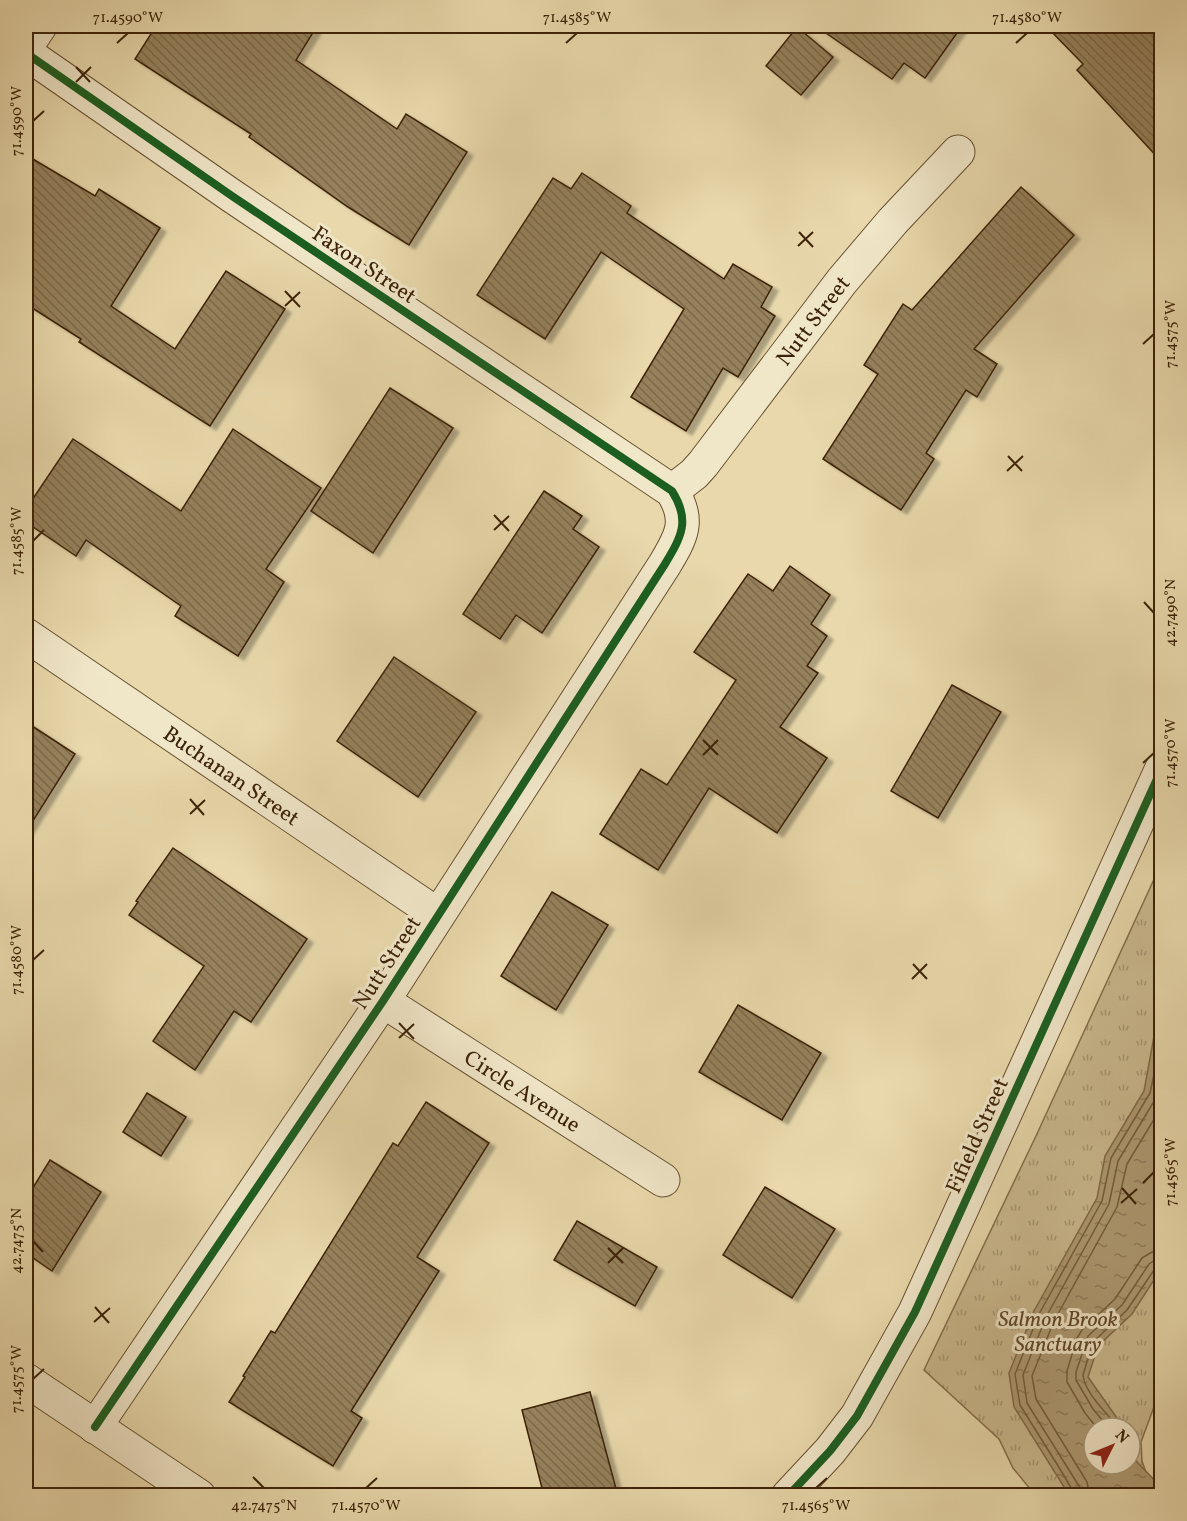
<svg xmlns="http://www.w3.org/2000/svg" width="1187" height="1521" font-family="Vollkorn,serif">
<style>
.park{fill:url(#park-tufts);stroke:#846e4b;stroke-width:1.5;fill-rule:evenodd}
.water{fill:url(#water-ripples);stroke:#806a48;stroke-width:1.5}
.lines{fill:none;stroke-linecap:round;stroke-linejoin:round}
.shore{stroke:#755e3d;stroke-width:1.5}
.building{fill:url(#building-back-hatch);stroke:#3c2307;stroke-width:1.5;filter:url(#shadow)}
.street-casing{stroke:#675030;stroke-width:35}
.street{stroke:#f0e6c8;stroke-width:33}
.cycleway-casing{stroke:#f0e6c8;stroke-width:11}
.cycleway{stroke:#1b5e20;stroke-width:8}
.ticks{fill:none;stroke:#3c2307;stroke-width:2}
.labels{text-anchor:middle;stroke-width:6;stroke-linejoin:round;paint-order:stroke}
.street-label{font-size:22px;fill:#3c2307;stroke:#f0e6c8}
.park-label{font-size:22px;font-style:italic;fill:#604829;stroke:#f0e6c8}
.neatline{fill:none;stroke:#3c2307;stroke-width:2}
.ticks-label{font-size:15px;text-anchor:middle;fill:#3c2307}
</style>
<defs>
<pattern id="park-tufts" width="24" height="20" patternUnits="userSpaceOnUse" patternTransform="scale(1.5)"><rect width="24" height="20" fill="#cbb98f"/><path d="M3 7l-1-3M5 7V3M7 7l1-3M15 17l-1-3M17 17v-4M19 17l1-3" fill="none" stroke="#a69673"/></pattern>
<pattern id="water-ripples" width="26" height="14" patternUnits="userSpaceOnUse" patternTransform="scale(1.5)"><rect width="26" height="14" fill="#ae9a73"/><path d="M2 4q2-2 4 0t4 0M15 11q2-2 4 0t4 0" fill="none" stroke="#8f7d5c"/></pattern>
<pattern id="building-back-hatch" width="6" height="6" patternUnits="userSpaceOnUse" patternTransform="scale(1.5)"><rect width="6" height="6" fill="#95815c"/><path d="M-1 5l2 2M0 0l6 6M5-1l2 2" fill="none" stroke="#7b694a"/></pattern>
<filter id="shadow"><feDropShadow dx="6" dy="4" stdDeviation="1.5" flood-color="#0004"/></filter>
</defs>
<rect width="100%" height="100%" fill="#e8d8ab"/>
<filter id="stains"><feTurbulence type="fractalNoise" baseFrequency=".00333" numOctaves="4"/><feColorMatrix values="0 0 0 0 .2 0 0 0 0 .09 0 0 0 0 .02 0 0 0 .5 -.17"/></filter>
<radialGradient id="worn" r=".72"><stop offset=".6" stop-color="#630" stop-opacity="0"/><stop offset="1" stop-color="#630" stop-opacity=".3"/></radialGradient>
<path class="park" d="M1161,864L1162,1385L1141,1442L1142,1461L1154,1495H1035L1013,1468L999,1439L924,1370L1036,1136ZM1094,1428H1130V1464H1094Z"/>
<polygon class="water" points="1161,998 1161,1269 1132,1314 1098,1346 1088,1377 1124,1428 1094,1428 1094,1464 1130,1464 1130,1443 1137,1462 1161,1487 1161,1495 1069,1495 1014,1407 1009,1373 1034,1311 1097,1198 1105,1156 1144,1091"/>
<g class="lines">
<g class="shore">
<polyline points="1097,1428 1085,1413 1067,1382 1067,1371 1077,1338 1082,1330 1115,1299 1142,1258 1152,1252 1162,1250"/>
<polyline points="1109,1428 1093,1409 1076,1380 1076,1372 1088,1336 1122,1305 1149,1264 1155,1260 1162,1259"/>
<path d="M1118,1428C1108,1414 1084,1392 1083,1375L1093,1342L1127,1310L1154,1270L1162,1267"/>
<polyline points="1074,1496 1073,1491 1060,1469 1020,1405 1015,1374 1039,1314 1102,1201 1111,1158 1150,1093 1162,1037"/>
<polyline points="1081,1496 1079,1486 1027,1403 1023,1375 1046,1317 1109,1204 1118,1161 1156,1098 1162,1074"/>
<polyline points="1090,1496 1087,1482 1036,1399 1032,1376 1054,1321 1117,1207 1127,1164 1162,1106"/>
</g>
</g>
<g class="building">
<polygon points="156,26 317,26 296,60 397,129 406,114 467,152 409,245 348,207 249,137 251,134 135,59"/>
<polygon points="816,26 962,26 925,78 904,63 892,79"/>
<polygon points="1046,26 1161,26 1161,161 1077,70 1083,64"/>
<polygon points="797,27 833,57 801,95 766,66"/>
<polygon points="26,155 95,196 99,189 160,228 111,306 175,349 226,271 285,309 210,426 79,342 81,339 26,304"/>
<polygon points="582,173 631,206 627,213 724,279 733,264 772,287 761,307 775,316 738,377 723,368 686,431 631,397 684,309 601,252 545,339 477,295 553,178 571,189"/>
<polygon points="1021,187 1074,235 974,349 997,364 977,397 966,390 926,453 934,459 901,510 823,459 878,374 864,365 903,304 912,310"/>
<polygon points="390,388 453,428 373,553 311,511"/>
<polygon points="233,429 321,488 266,569 284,582 238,656 175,616 181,606 86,540 76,556 26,522 26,509 73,439 181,511"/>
<polygon points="544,491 582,516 573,529 599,547 542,633 516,615 500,639 463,614"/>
<polygon points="790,566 830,595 811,624 827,636 807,666 818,673 780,727 827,758 777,833 709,788 658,870 600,834 641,769 667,785 736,680 694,652 748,574 773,591"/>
<polygon points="394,657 476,712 418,797 337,741"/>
<polygon points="952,685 1001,712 938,818 891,791"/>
<polygon points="26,722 75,754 26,832"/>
<polygon points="173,848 307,939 251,1022 234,1011 195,1070 153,1041 204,966 129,915 138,902 136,901"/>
<polygon points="552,892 608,925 556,1010 501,976"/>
<polygon points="738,1005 821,1053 782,1120 699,1072"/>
<polygon points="147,1093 186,1117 161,1156 123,1132"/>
<polygon points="426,1102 489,1143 417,1257 439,1271 351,1411 362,1418 333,1466 229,1402 245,1377 243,1376 271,1331 275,1333 393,1143 398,1146"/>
<polygon points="50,1160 101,1192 52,1271 26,1253 26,1199"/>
<polygon points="765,1187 835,1229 792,1298 723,1255"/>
<polygon points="577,1221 657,1267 635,1306 554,1260"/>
<polygon points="590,1392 618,1496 544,1496 522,1410"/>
</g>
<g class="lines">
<defs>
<g id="street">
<polyline points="26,47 40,26"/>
<path d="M26,53L232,196L672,491C691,521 681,537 665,564L383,1001L95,1427"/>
<path id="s1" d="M672,491L694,474L703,464L842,281L893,221L958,152"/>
<path id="s2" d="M26,635L438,915"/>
<path id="s3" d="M383,1001L663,1180"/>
<polyline points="26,1380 199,1496"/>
<polyline points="788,1496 830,1451 857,1416 915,1312 1162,768"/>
</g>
</defs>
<use href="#street" class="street-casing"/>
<use href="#street" class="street"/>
<defs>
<g id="cycleway">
<path d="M26,53L232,196L672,491C691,521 681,537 665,564L383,1001L95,1427"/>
<polyline points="788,1496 830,1451 857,1416 915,1312 1162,768"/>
</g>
</defs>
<use href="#cycleway" class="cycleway-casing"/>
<use href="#cycleway" class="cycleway"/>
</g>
<path class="ticks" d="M117,43L128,33M566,43L577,33M1016,43L1027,33M76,67L90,82M76,82L91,67M33,121L44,111M799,232L813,247M798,246L813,232M285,291L300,307M285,306L300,292M1143,344L1154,334M1008,456L1022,471M1007,471L1023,456M494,515L509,531M494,530L509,516M33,541L44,530M1144,602L1154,613M703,740L718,755M703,755L718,740M1143,763L1154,753M190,799L204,815M190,814L205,800M33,960L44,950M913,964L927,979M912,979L927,964M399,1023L414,1039M399,1038L414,1024M1143,1183L1154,1172M1122,1188L1136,1204M1121,1203L1137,1189M33,1241L43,1252M608,1248L623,1263M608,1263L623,1248M95,1307L109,1323M94,1322L110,1308M33,1379L44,1369M253,1477L264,1488M366,1488L377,1478M816,1488L827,1478"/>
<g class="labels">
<g class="street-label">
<text transform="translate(365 264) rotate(34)" y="8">Faxon Street</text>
<text dy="8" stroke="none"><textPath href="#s1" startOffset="222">Nutt Street</textPath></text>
<text dy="8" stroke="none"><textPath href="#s2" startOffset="249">Buchanan Street</textPath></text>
<text transform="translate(386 962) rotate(-57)" y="8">Nutt Street</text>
<text dy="8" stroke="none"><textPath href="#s3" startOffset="166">Circle Avenue</textPath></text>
<text transform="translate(976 1135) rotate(-66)" y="8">Fifield Street</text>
</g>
<g class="park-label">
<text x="1058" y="1326">Salmon Brook<tspan x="1058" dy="25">Sanctuary</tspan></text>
</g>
</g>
<rect width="1187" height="1521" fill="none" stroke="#e8d8ab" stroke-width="66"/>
<g transform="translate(1112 1446) rotate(47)"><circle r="28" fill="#f0e6c8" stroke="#a8987b" stroke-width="1.5"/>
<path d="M0-4.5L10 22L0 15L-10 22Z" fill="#8f2418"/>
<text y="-9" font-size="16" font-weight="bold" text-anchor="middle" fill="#3c2307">N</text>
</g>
<rect x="33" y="33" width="1121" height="1455" class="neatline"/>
<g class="ticks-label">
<text x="128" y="22">71.4590°W</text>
<text x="577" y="22">71.4585°W</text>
<text x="1027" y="22">71.4580°W</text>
<text transform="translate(16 121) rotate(-90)" y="5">71.4590°W</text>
<text transform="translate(1170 334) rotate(-90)" y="5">71.4575°W</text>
<text transform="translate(16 541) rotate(-90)" y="5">71.4585°W</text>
<text transform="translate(1170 613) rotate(-90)" y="5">42.7490°N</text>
<text transform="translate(1170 753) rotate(-90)" y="5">71.4570°W</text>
<text transform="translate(16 960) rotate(-90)" y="5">71.4580°W</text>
<text transform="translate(1170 1172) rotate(-90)" y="5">71.4565°W</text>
<text transform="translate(16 1241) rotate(-90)" y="5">42.7475°N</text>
<text transform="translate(16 1379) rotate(-90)" y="5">71.4575°W</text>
<text x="264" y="1510">42.7475°N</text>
<text x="366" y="1510">71.4570°W</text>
<text x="816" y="1510">71.4565°W</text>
</g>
<rect width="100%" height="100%" filter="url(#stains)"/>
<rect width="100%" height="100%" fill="url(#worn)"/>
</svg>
